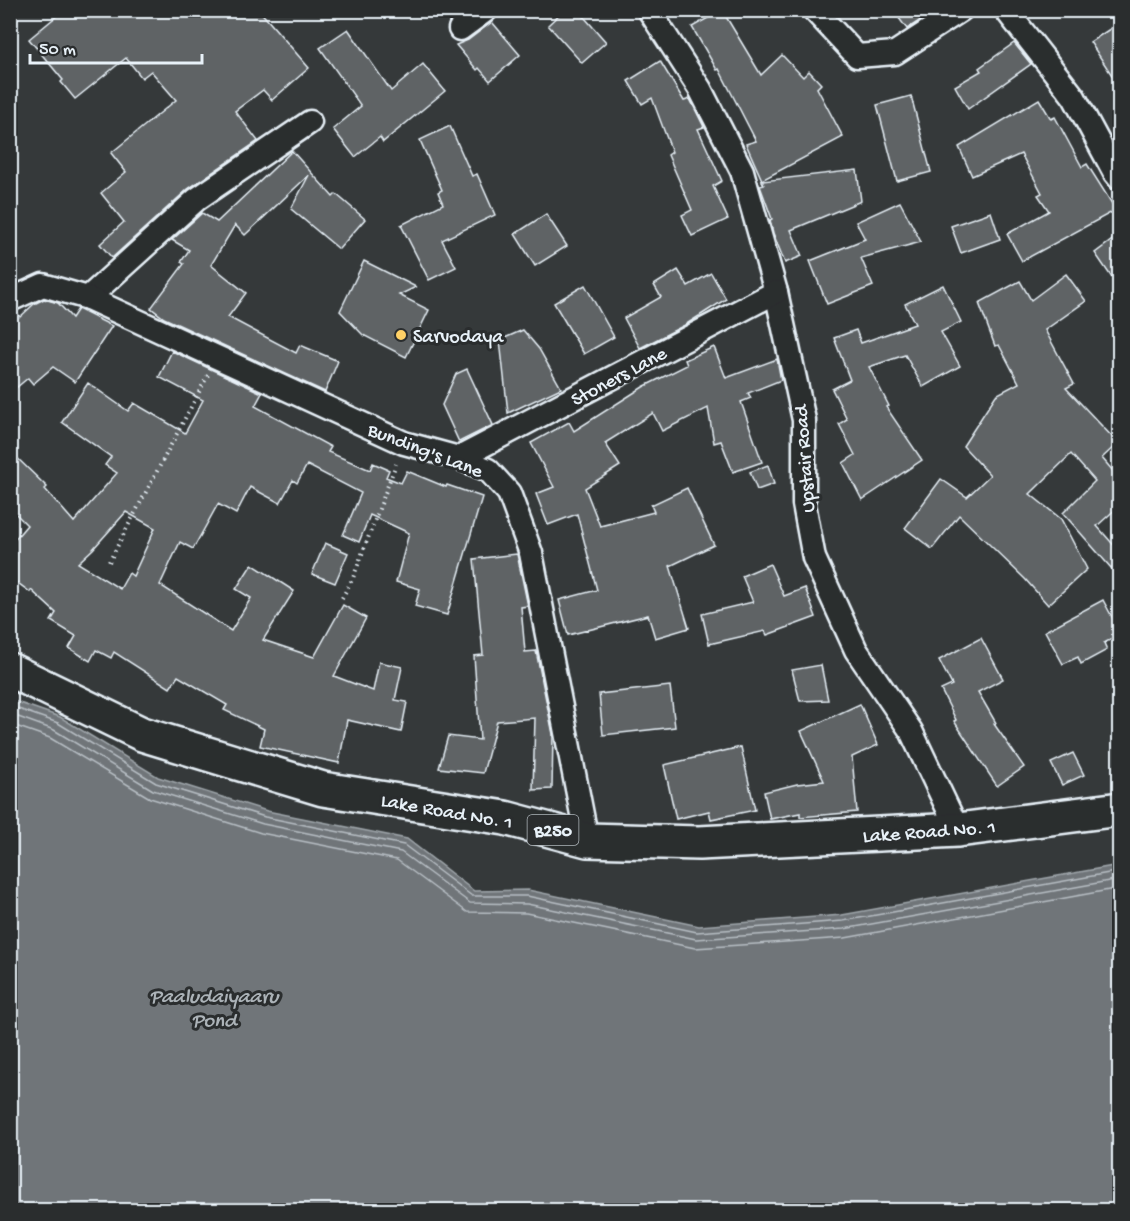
<svg xmlns="http://www.w3.org/2000/svg" width="1130" height="1221" font-family="'Gochi Hand',sans-serif">
<style>
.water{fill:#707579;stroke:#a0a7ac;stroke-width:1.5}
.lines{fill:none;stroke-linecap:round;stroke-linejoin:round}
.shore{stroke:#b8bfc5;stroke-width:1.5}
.building{fill:#5f6365;stroke:#e8f1f8;stroke-width:1.5;fill-rule:evenodd}
.minor-casing{stroke:#e8f1f8;stroke-width:27}
.primary-casing{stroke:#e8f1f8;stroke-width:38}
.path{stroke:#e8f1f8;stroke-width:4;stroke-dasharray:1.5 4.5;stroke-linecap:butt}
.minor{stroke:#2a2d2e;stroke-width:22}
.primary{stroke:#2a2d2e;stroke-width:33}
.poi-dot{fill:#ffd166;stroke:#2a2d2e;stroke-width:2}
.labels{text-anchor:middle;stroke-width:6;stroke-linejoin:round;paint-order:stroke}
.shield{fill:#2a2d2e;stroke:#afb6bb;stroke-width:1.5}
.shield-label{font-size:18px;font-weight:bold;fill:#e8f1f8}
.poi-label{font-size:20px;fill:#e8f1f8;stroke:#2a2d2e;text-anchor:start}
.street-label{font-size:20px;fill:#e8f1f8;stroke:#2a2d2e}
.water-label{font-size:21px;font-style:italic;fill:#acb3b8;stroke:#2a2d2e}
</style>
<rect width="100%" height="100%" fill="#35393a"/>
<filter id="ink" filterUnits="userSpaceOnUse"><feTurbulence type="fractalNoise" baseFrequency=".0167" numOctaves="2"/><feDisplacementMap in="SourceGraphic" scale="12" xChannelSelector="R" yChannelSelector="G"/><feConvolveMatrix kernelMatrix="1 2 1 2 8 2 1 2 1" color-interpolation-filters="sRGB"/></filter>
<g filter="url(#ink)">
<polygon class="water" points="11,700 60,717 158,777 267,811 407,839 474,891 528,890 699,926 842,915 1119,865 1119,1210 11,1210"/>
<g class="lines">
<g class="shore">
<polyline points="10,706 58,723 156,783 265,817 404,845 472,896 527,896 697,932 843,921 1120,871"/>
<polyline points="10,714 54,730 153,790 263,824 401,852 470,903 527,904 696,939 844,929 1120,879"/>
<polyline points="10,724 50,738 150,798 261,833 397,860 467,912 526,913 695,948 845,938 1120,888"/>
</g>
</g>
<g class="building">
<polygon points="64,10 259,10 309,68 272,100 263,90 235,111 258,141 188,189 112,258 100,244 124,222 101,193 126,172 111,153 176,100 151,71 142,78 126,58 75,99 61,82 63,80 29,39"/>
<polygon points="564,10 578,10 606,42 582,63 548,25"/>
<polygon points="722,10 761,75 782,55 803,77 809,71 821,84 817,88 843,137 762,180 746,144 756,141 719,69 717,70 692,27"/>
<polygon points="893,10 936,10 907,29"/>
<polygon points="492,22 520,55 490,81 479,68 477,70 456,45 468,40"/>
<polygon points="1119,23 1119,86 1090,42"/>
<polygon points="348,29 391,91 423,64 445,91 383,142 380,137 355,157 333,129 361,106 320,48"/>
<polygon points="1014,43 1031,64 968,109 955,86 981,71 979,68"/>
<polygon points="660,61 684,101 690,99 704,127 698,129 722,181 713,186 728,219 692,236 682,215 692,210 668,155 672,152 652,98 642,104 628,81"/>
<polygon points="911,96 931,172 897,181 877,105"/>
<polygon points="1039,99 1051,119 1055,117 1082,167 1087,164 1116,210 1022,261 1007,234 1049,211 1038,195 1042,193 1021,154 972,176 959,147"/>
<polygon points="450,126 472,176 477,174 495,215 442,240 456,267 429,280 401,225 443,204 438,192 442,190 420,140"/>
<polygon points="292,151 333,197 336,194 365,219 339,249 291,209 309,175 245,235 235,225 211,265 246,293 228,317 296,353 300,345 338,361 325,392 164,318 151,308 184,264 181,262 189,250 172,240 202,213 217,222"/>
<polygon points="857,170 861,201 791,230 802,256 785,263 773,233 770,220 772,219 760,186 764,185 762,181"/>
<polygon points="900,202 921,242 861,258 873,286 827,304 810,261 865,239 856,222"/>
<polygon points="991,212 1000,239 961,253 951,226"/>
<polygon points="546,214 567,246 535,266 515,234"/>
<polygon points="1119,235 1119,288 1095,253"/>
<polygon points="364,261 416,287 399,295 429,310 406,357 363,335 340,311"/>
<polygon points="678,270 688,286 711,273 726,299 685,325 640,348 624,318 661,297 654,285"/>
<polygon points="1066,274 1086,301 1045,330 1074,384 1066,388 1118,443 1102,458 1119,478 1119,506 1097,526 1119,551 1119,577 1063,513 1095,481 1071,454 1030,494 1061,519 1087,569 1048,605 1025,579 959,515 932,549 905,528 941,479 967,497 990,475 963,446 996,395 1019,383 999,345 995,346 979,303 1020,281 1031,300"/>
<polygon points="585,285 614,337 584,354 554,303"/>
<polygon points="943,285 961,322 941,332 960,366 923,387 905,355 869,367 889,406 886,407 922,460 862,500 843,463 855,455 839,424 847,419 832,389 850,380 834,338 856,330 861,343 915,324 905,304"/>
<polygon points="44,299 58,303 72,318 78,309 112,326 75,382 53,367 33,384 28,378 10,393 10,313 16,312 20,317 34,304"/>
<polygon points="523,330 539,349 561,388 508,413 500,340"/>
<polygon points="714,347 726,378 777,359 781,380 748,393 751,398 741,402 762,462 733,472 721,441 714,443 708,408 662,431 653,413 605,443 620,466 585,488 600,526 654,512 651,505 687,488 714,545 670,566 689,628 655,638 648,615 568,635 559,600 597,590 577,514 548,525 536,494 554,487 531,443 569,422 574,431 643,387 687,365 685,360"/>
<path d="M172,351L262,393L255,406L331,447L328,452L370,470L373,463L389,470L386,477L401,483L407,471L446,487L447,485L482,497L447,615L415,606L420,589L396,582L409,533L370,515L359,542L343,535L361,493L307,465L297,483L293,480L280,503L250,487L236,514L218,504L193,549L180,542L160,585L231,631L251,598L236,589L252,564L294,591L263,640L314,657L343,605L366,618L334,676L373,691L379,662L402,667L395,700L407,702L401,732L347,720L339,763L260,746L264,729L224,710L227,705L178,676L170,688L114,652L111,658L96,650L90,661L69,648L76,636L51,621L56,613L31,590L30,592L10,577V545L27,525L10,508V451L47,487L45,489L74,522L117,473L105,465L111,457L62,422L88,383L128,411L134,403L185,433L203,400L159,377ZM126,512L155,528L133,576L129,573L120,589L78,563L93,549Z"/>
<polygon points="467,369 493,425 459,442 442,405 456,374"/>
<polygon points="768,465 774,484 757,490 750,472"/>
<polygon points="325,543 348,553 335,583 312,574"/>
<polygon points="517,554 528,606 521,607 525,652 536,651 553,734 552,789 533,790 535,718 497,721 483,773 439,768 448,736 480,740 474,656 483,655 474,559"/>
<polygon points="770,564 784,596 805,588 816,617 767,635 765,631 709,644 702,614 753,602 742,576"/>
<polygon points="1103,600 1119,630 1119,635 1104,643 1107,650 1081,664 1078,657 1063,664 1045,631"/>
<polygon points="981,638 1003,679 978,692 996,723 994,724 1024,767 997,786 954,721 956,720 941,690 952,685 939,660"/>
<polygon points="821,665 828,700 800,701 792,670"/>
<polygon points="670,686 675,727 603,735 599,694"/>
<polygon points="860,704 878,745 852,757 857,812 800,817 800,813 770,819 764,792 797,784 824,781 801,731"/>
<polygon points="741,747 755,810 711,819 709,811 676,819 664,765"/>
<polygon points="1073,753 1084,775 1062,785 1051,763"/>
</g>
<g class="lines">
<defs>
<g id="minor">
<polyline points="649,10 700,89 742,171 776,292 804,420 804,504 814,558 856,650 911,731 958,830"/>
<polyline points="814,10 857,56 895,53 961,10"/>
<polyline points="1006,10 1074,97 1115,173 1120,179"/>
<polyline points="460,29 486,10"/>
<polyline points="88,298 197,199 310,122"/>
<polyline points="10,300 43,285 88,298 404,443 459,458 488,470 509,493 531,553 587,840"/>
<polyline points="459,458 776,292"/>
</g>
<polyline id="primary" points="10,670 142,734 323,789 505,818 587,840 699,843 958,830 1120,809"/>
</defs>
<use href="#minor" class="minor-casing"/>
<use href="#primary" class="primary-casing"/>
<g class="path">
<polyline points="109,562 208,375"/>
<polyline points="342,598 353,578 396,464"/>
</g>
<use href="#minor" class="minor"/>
<use href="#primary" class="primary"/>
</g>
</g>
<circle class="poi-dot" cx="401" cy="335" r="6"/>
<g class="labels">
<rect class="shield" x="527.5" y="815" width="51" height="30" rx="4.5"/>
<g class="shield-label">
<text x="553" y="836">B250</text>
</g>
<g class="poi-label">
<text x="413" y="342">Sarvodaya</text>
</g>
<g class="street-label">
<text transform="translate(618 375) rotate(-28)" y="7">Stoners Lane</text>
<text transform="translate(426 449) rotate(21)" y="7">Bunding's Lane</text>
<text transform="translate(803 459) rotate(-94)" y="7">Upstair Road</text>
<text transform="translate(447 810) rotate(10)" y="7">Lake Road No. 1</text>
<text transform="translate(929 830) rotate(-4)" y="7">Lake Road No. 1</text>
</g>
<g class="water-label">
<text x="214" y="1002">Paaludaiyaaru<tspan x="214" dy="24">Pond</tspan></text>
</g>
</g>
<rect width="1130" height="1221" fill="none" stroke="#2a2d2e" stroke-width="36"/>
<rect x="18" y="18" width="1094" height="1185" fill="none" stroke="#e8f1f8" stroke-width="2" filter="url(#ink)"/>
<path d="M30 54v9h172v-9" fill="none" stroke="#e8f1f8" stroke-width="3"/>
<text x="39" y="54" font-size="18" fill="#e8f1f8" stroke="#2a2d2e" stroke-width="4.5" paint-order="stroke">50 m</text>
</svg>
